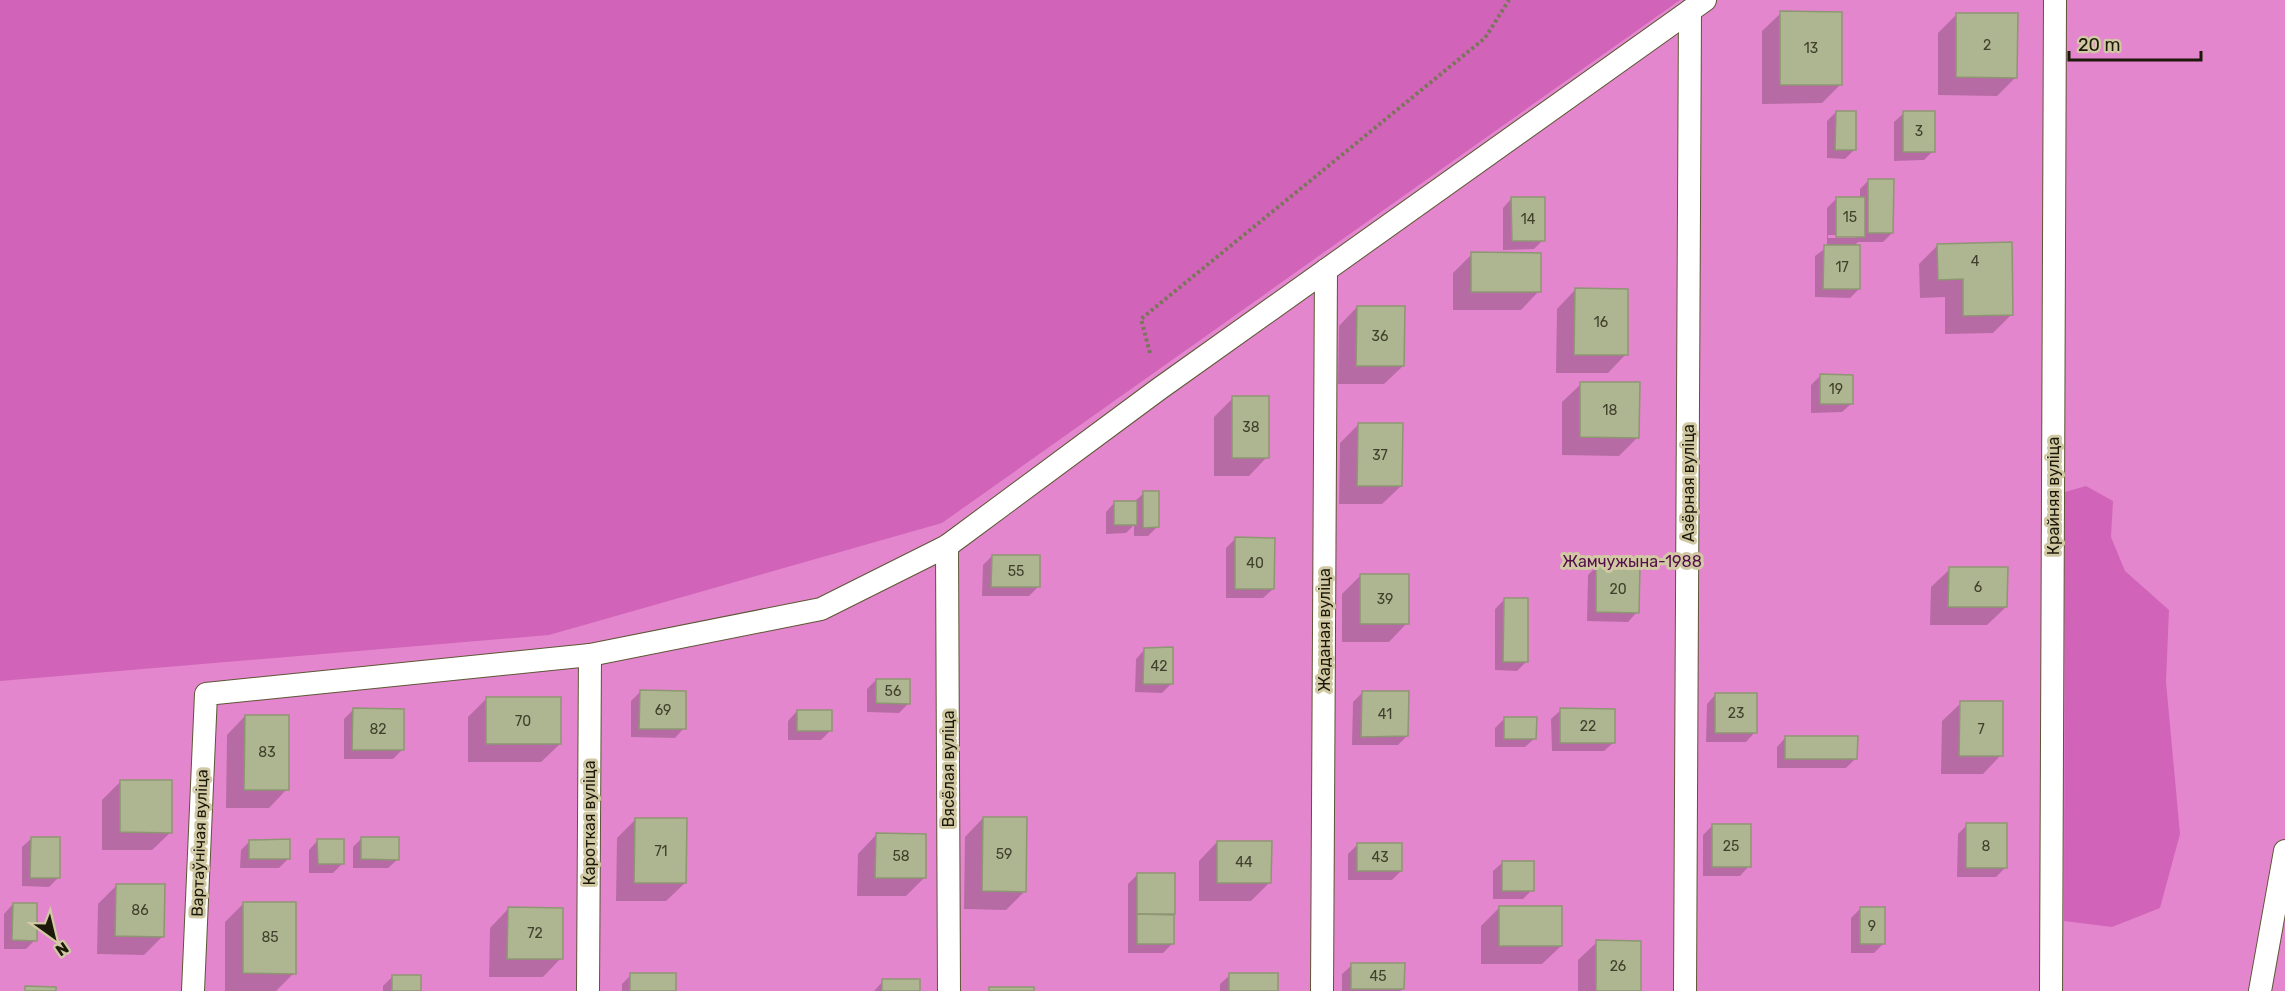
<svg xmlns="http://www.w3.org/2000/svg" width="2285" height="991" font-family="Rubik,sans-serif">
<style>
.green{fill:#e486cd}
.forest{fill:#d164b8}
.shadow{fill:#0003;fill-rule:evenodd}
.building{fill:#aeb591;stroke:#8f9673;stroke-width:1.5}
.lines{fill:none;stroke-linecap:round;stroke-linejoin:round}
.lane-casing{stroke:#5d5635;stroke-width:24}
.path{stroke:#7a755b;stroke-width:4;stroke-dasharray:3 3;stroke-linecap:butt}
.lane{stroke:#fff;stroke-width:22}
.labels{text-anchor:middle;stroke-width:6;stroke-linejoin:round;paint-order:stroke}
.number-label{font-size:14px;fill:#40402c}
.street-label{font-size:16px;fill:#1c190b;stroke:#d1c9a4}
.park-label{font-size:16px;fill:#540f48;stroke:#d1c9a4}
</style>
<rect width="100%" height="100%" fill="#d1c9a4"/>
<rect class="green" x="0" y="0" width="2285" height="991"/>
<g class="forest">
<polygon points="0,0 1680,0 942,523 549,635 0,681"/>
<polygon points="2086,486 2113,501 2111,537 2125,571 2169,610 2166,682 2180,834 2160,908 2112,927 2064,921 2065,492"/>
</g>
<g class="shadow">
<polygon points="1781,13 1840,85 1822,103 1762,104 1762,31"/>
<polygon points="1957,14 2016,77 1997,96 1938,95 1938,33"/>
<polygon points="1836,112 1854,150 1845,159 1827,158 1827,121"/>
<polygon points="1904,113 1933,151 1924,160 1894,161 1894,122"/>
<path d="M1869,180L1892,233L1883,242H1858L1853,247L1859,289L1850,298L1815,297V256L1827,247V208L1837,198H1860V189ZM1828,235H1856V238H1828Z"/>
<polygon points="1512,198 1543,240 1534,249 1503,250 1503,208"/>
<polygon points="1938,245 2011,315 1993,333 1945,334 1945,297 1920,298 1919,264"/>
<polygon points="1472,254 1539,291 1521,310 1453,310 1453,273"/>
<polygon points="1575,290 1626,354 1608,373 1556,373 1557,309"/>
<polygon points="1357,307 1403,366 1384,384 1338,384 1339,326"/>
<polygon points="1820,376 1852,403 1842,412 1811,413 1811,385"/>
<polygon points="1581,384 1638,437 1619,456 1562,455 1562,402"/>
<polygon points="1233,398 1267,457 1249,476 1214,476 1214,417"/>
<polygon points="1358,425 1401,486 1382,504 1339,504 1340,443"/>
<polygon points="1144,493 1157,527 1148,536 1134,536 1134,525 1126,533 1106,534 1106,512 1115,502 1134,502"/>
<polygon points="1235,539 1273,589 1263,598 1226,598 1226,548"/>
<polygon points="992,556 1038,587 1029,596 982,596 983,565"/>
<polygon points="1597,566 1637,612 1628,622 1587,621 1588,575"/>
<polygon points="1950,569 2006,607 1987,625 1930,625 1931,587"/>
<polygon points="1361,575 1407,623 1389,642 1342,642 1342,594"/>
<polygon points="1504,600 1527,661 1517,671 1495,670 1495,609"/>
<polygon points="1145,649 1172,683 1162,693 1135,692 1136,659"/>
<polygon points="876,680 909,703 899,713 867,712 867,689"/>
<polygon points="640,692 684,728 675,738 631,737 631,701"/>
<polygon points="1362,693 1407,736 1398,745 1352,745 1353,702"/>
<polygon points="1716,694 1755,732 1746,742 1706,742 1707,704"/>
<polygon points="486,699 560,744 541,762 468,762 468,717"/>
<polygon points="1961,703 2001,755 1983,774 1941,774 1942,721"/>
<polygon points="353,710 402,750 393,759 344,759 344,719"/>
<polygon points="1561,710 1614,742 1604,751 1552,751 1551,719"/>
<polygon points="797,711 831,730 821,740 788,740 788,721"/>
<polygon points="245,716 287,789 269,808 226,808 227,735"/>
<polygon points="1504,719 1535,738 1525,747 1495,747 1495,728"/>
<polygon points="1786,737 1856,758 1846,768 1777,768 1777,747"/>
<polygon points="121,781 171,832 152,850 102,850 102,800"/>
<polygon points="983,818 1025,891 1006,910 964,909 965,837"/>
<polygon points="636,819 685,883 666,901 616,901 617,838"/>
<polygon points="1967,825 2005,868 1996,877 1957,877 1958,834"/>
<polygon points="1712,826 1749,866 1740,876 1703,876 1703,835"/>
<polygon points="876,835 925,877 906,896 857,896 858,854"/>
<polygon points="32,838 58,878 49,887 22,886 22,847"/>
<polygon points="362,838 398,859 388,868 353,868 353,847"/>
<polygon points="318,840 342,864 333,873 309,873 309,850"/>
<polygon points="250,841 289,858 279,868 240,868 241,850"/>
<polygon points="1217,842 1270,882 1251,901 1199,901 1199,861"/>
<polygon points="1358,844 1401,871 1392,880 1348,880 1348,854"/>
<polygon points="1503,862 1532,890 1523,899 1493,899 1493,871"/>
<polygon points="1138,874 1174,875 1173,943 1163,953 1128,953 1128,884"/>
<polygon points="117,885 163,936 144,955 97,954 98,904"/>
<polygon points="244,903 294,973 276,991 225,991 225,922"/>
<polygon points="13,904 35,940 26,949 4,949 4,914"/>
<polygon points="1500,907 1561,946 1542,964 1481,964 1481,926"/>
<polygon points="508,909 561,958 543,977 489,977 490,928"/>
<polygon points="1860,909 1883,944 1874,953 1851,953 1851,918"/>
<polygon points="1597,942 1639,991 1578,991 1578,960"/>
<polygon points="1352,965 1403,989 1400,991 1342,991 1342,974"/>
<polygon points="631,975 674,991 622,991 622,984"/>
<polygon points="1230,975 1277,991 1220,991 1220,984"/>
<polygon points="393,976 420,991 383,991 383,986"/>
<polygon points="883,981 918,991 874,991"/>
</g>
<g class="building">
<polygon points="1780,11 1842,12 1842,85 1780,85"/>
<polygon points="1956,13 2018,13 2017,78 1956,77"/>
<polygon points="1836,111 1856,111 1856,150 1835,150"/>
<rect x="1903" y="111" width="32" height="41"/>
<polygon points="1868,179 1894,179 1893,233 1868,233"/>
<polygon points="1511,197 1545,197 1545,241 1512,241"/>
<rect x="1836" y="197" width="29" height="40"/>
<polygon points="2012,242 2013,315 1963,316 1963,279 1938,280 1937,244"/>
<polygon points="1824,245 1860,245 1860,289 1823,289"/>
<polygon points="1471,252 1541,253 1541,292 1471,292"/>
<polygon points="1575,288 1628,289 1628,355 1574,355"/>
<polygon points="1357,306 1405,306 1404,366 1356,366"/>
<polygon points="1820,374 1853,375 1853,404 1820,404"/>
<polygon points="1580,382 1640,382 1639,438 1580,437"/>
<rect x="1232" y="396" width="37" height="62"/>
<polygon points="1358,423 1403,423 1402,486 1357,486"/>
<polygon points="1143,491 1159,491 1159,527 1143,528"/>
<rect x="1114" y="501" width="23" height="24"/>
<polygon points="1235,537 1275,538 1274,589 1235,589"/>
<polygon points="992,555 1040,555 1040,587 991,587"/>
<polygon points="1596,565 1640,565 1639,613 1596,612"/>
<polygon points="1949,567 2008,567 2007,607 1948,607"/>
<rect x="1360" y="574" width="49" height="50"/>
<polygon points="1504,598 1528,598 1528,662 1503,662"/>
<polygon points="1173,647 1173,684 1143,684 1144,648"/>
<polygon points="876,679 910,679 910,704 876,703"/>
<polygon points="640,690 686,691 686,729 639,729"/>
<polygon points="1362,691 1409,691 1408,736 1361,737"/>
<rect x="1715" y="693" width="42" height="40"/>
<rect x="486" y="697" width="75" height="47"/>
<polygon points="1960,701 2003,701 2003,756 1959,756"/>
<polygon points="353,708 404,709 404,750 352,750"/>
<polygon points="1560,708 1615,709 1615,743 1560,743"/>
<rect x="797" y="710" width="35" height="21"/>
<polygon points="245,715 289,715 289,790 244,790"/>
<polygon points="1504,717 1537,717 1536,739 1504,739"/>
<polygon points="1785,736 1858,736 1857,759 1785,759"/>
<polygon points="120,780 172,780 172,833 120,832"/>
<polygon points="983,817 1027,817 1026,892 982,891"/>
<polygon points="635,818 687,818 686,883 634,883"/>
<rect x="1966" y="823" width="41" height="45"/>
<rect x="1712" y="824" width="39" height="43"/>
<polygon points="876,833 926,834 926,878 875,878"/>
<polygon points="31,837 60,837 60,878 30,878"/>
<polygon points="361,837 399,837 399,860 361,859"/>
<polygon points="290,839 290,859 249,859 249,840"/>
<polygon points="317,839 344,839 344,864 318,864"/>
<polygon points="1217,841 1272,841 1271,883 1217,883"/>
<rect x="1357" y="843" width="45" height="28"/>
<rect x="1502" y="861" width="32" height="30"/>
<rect x="1137" y="873" width="38" height="41"/>
<polygon points="116,884 165,884 164,937 115,936"/>
<polygon points="243,902 296,902 296,974 243,973"/>
<polygon points="13,903 37,903 37,941 12,940"/>
<rect x="1499" y="906" width="63" height="40"/>
<polygon points="508,907 563,908 563,959 507,959"/>
<rect x="1860" y="907" width="25" height="37"/>
<polygon points="1137,914 1174,915 1174,944 1137,944"/>
<polygon points="1596,940 1641,941 1641,991 1596,991"/>
<polygon points="1351,963 1405,963 1404,989 1351,989"/>
<rect x="630" y="973" width="46" height="18"/>
<rect x="1229" y="973" width="49" height="18"/>
<rect x="392" y="975" width="29" height="16"/>
<rect x="882" y="979" width="38" height="12"/>
<polygon points="25,986 56,987 56,991 25,991"/>
<rect x="989" y="987" width="45" height="4"/>
</g>
<g class="lines">
<defs>
<g id="lane">
<polyline points="947,546 949,991"/>
<polyline points="193,991 206,694 590,655 821,609 947,546 1159,389 1705,0"/>
<polyline points="588,991 590,655"/>
<polyline points="1322,991 1326,270"/>
<polyline points="1685,991 1690,11"/>
<polyline points="2051,991 2055,0"/>
<polyline points="2260,991 2285,851"/>
</g>
</defs>
<use href="#lane" class="lane-casing"/>
<polyline class="path" points="1150,353 1141,319 1485,38 1509,0"/>
<use href="#lane" class="lane"/>
</g>
<g class="labels">
<g class="number-label">
<text x="1987" y="50">2</text>
<text x="1811" y="53">13</text>
<text x="1919" y="136">3</text>
<text x="1850" y="222">15</text>
<text x="1528" y="224">14</text>
<text x="1975" y="266">4</text>
<text x="1842" y="272">17</text>
<text x="1601" y="327">16</text>
<text x="1380" y="341">36</text>
<text x="1836" y="394">19</text>
<text x="1610" y="415">18</text>
<text x="1251" y="432">38</text>
<text x="1380" y="460">37</text>
<text x="1255" y="568">40</text>
<text x="1016" y="576">55</text>
<text x="1978" y="592">6</text>
<text x="1618" y="594">20</text>
<text x="1385" y="604">39</text>
<text x="1159" y="671">42</text>
<text x="893" y="696">56</text>
<text x="663" y="715">69</text>
<text x="1736" y="718">23</text>
<text x="1385" y="719">41</text>
<text x="523" y="726">70</text>
<text x="1588" y="731">22</text>
<text x="378" y="734">82</text>
<text x="1981" y="734">7</text>
<text x="267" y="757">83</text>
<text x="1731" y="851">25</text>
<text x="1986" y="851">8</text>
<text x="661" y="856">71</text>
<text x="1004" y="859">59</text>
<text x="901" y="861">58</text>
<text x="1380" y="862">43</text>
<text x="1244" y="867">44</text>
<text x="140" y="915">86</text>
<text x="1872" y="931">9</text>
<text x="535" y="938">72</text>
<text x="270" y="942">85</text>
<text x="1618" y="971">26</text>
<text x="1378" y="981">45</text>
</g>
<g class="street-label">
<text transform="translate(1688 483) rotate(-90)" y="6">Азёрная вуліца</text>
<text transform="translate(2053 496) rotate(-90)" y="6">Крайняя вуліца</text>
<text transform="translate(1324 630) rotate(-90)" y="6">Жаданая вуліца</text>
<text transform="translate(948 769) rotate(-90)" y="6">Вясёлая вуліца</text>
<text transform="translate(589 823) rotate(-90)" y="6">Кароткая вуліца</text>
<text transform="translate(199 843) rotate(-88)" y="6">Вартаўнічая вуліца</text>
</g>
<g class="park-label">
<text x="1632" y="567">Жамчужына-1988</text>
</g>
</g>
<g transform="translate(54 937) rotate(146)" stroke="#d1c9a4" stroke-width="4.5" paint-order="stroke">
<path d="M0-4.5L10 22L0 15L-10 22Z" fill="#1c190b"/>
<text y="-9" font-size="16" font-weight="bold" text-anchor="middle" fill="#1c190b">N</text>
</g>
<path d="M2069 51v9h132v-9" fill="none" stroke="#1c190b" stroke-width="3"/>
<text x="2078" y="51" font-size="18" fill="#1c190b" stroke="#d1c9a4" stroke-width="4.5" paint-order="stroke">20 m</text>
</svg>
